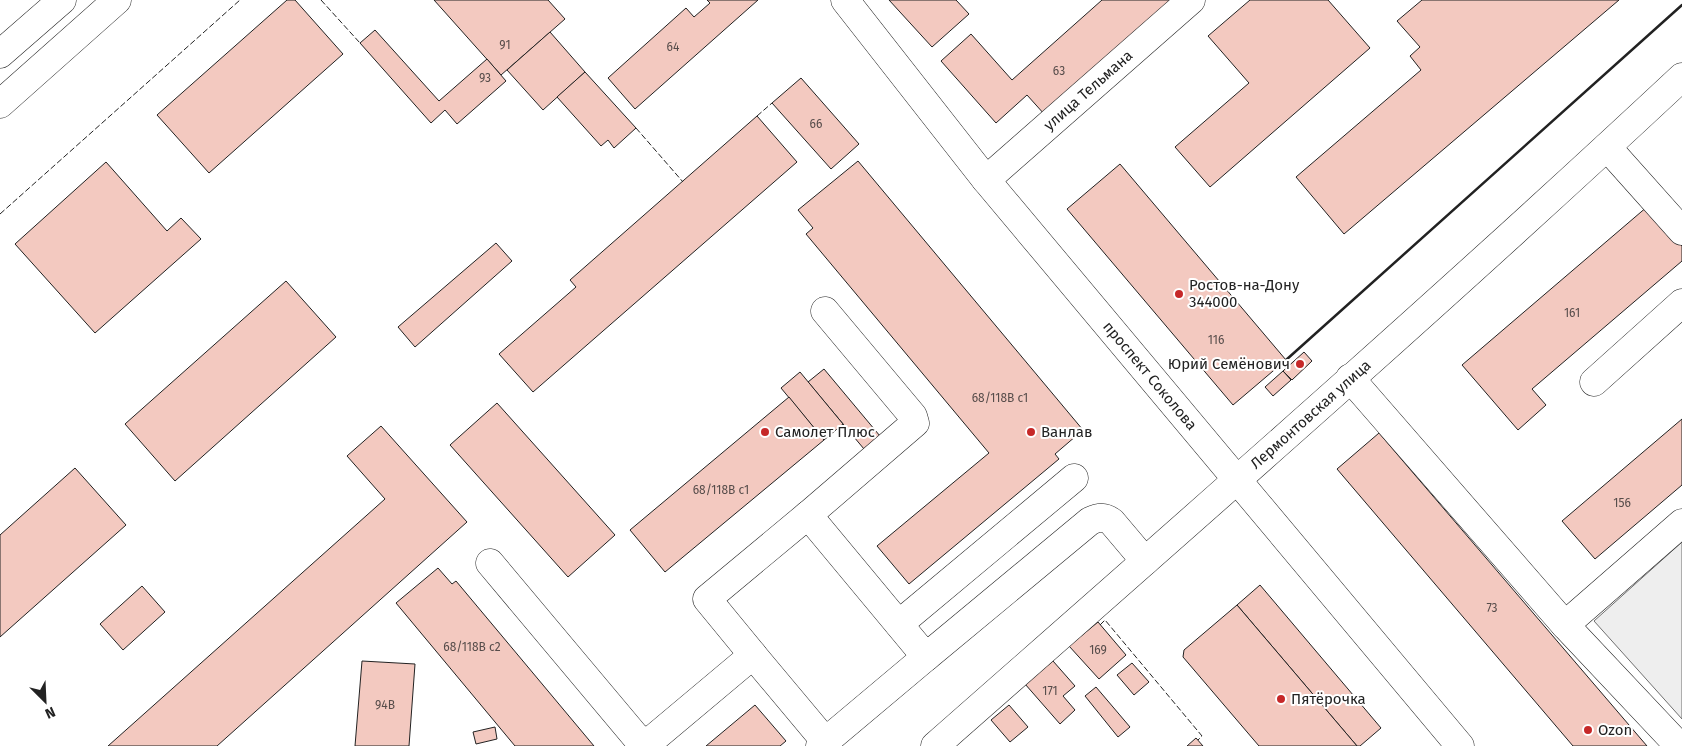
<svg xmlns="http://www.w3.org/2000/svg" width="1682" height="746" font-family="'Fira Sans',sans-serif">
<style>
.green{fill:#eee;stroke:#6f6f6f}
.building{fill:#f3c9c0;stroke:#222}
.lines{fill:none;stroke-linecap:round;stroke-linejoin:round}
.minor-casing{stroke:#222;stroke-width:29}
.major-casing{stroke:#222;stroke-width:29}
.minor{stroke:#fff;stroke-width:28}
.major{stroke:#fff;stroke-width:28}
.fence{stroke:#222;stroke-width:1;stroke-dasharray:6 2.5;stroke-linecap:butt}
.wall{stroke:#222;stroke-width:2.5}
.poi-dot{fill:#c62828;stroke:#fff;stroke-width:2}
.labels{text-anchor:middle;stroke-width:4;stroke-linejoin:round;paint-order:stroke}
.number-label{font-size:12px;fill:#564c4a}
.street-label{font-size:15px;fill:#222;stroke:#fff}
.poi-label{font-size:15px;fill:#222;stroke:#fff;text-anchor:start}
</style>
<rect width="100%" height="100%" fill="#fff"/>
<polygon class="green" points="1682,542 1682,719 1594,621"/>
<g class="building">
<polygon points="287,0 295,0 343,54 209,173 157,115"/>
<polygon points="434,0 548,0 565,19 501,75"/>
<polygon points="707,0 758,0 635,109 608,78 686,8 694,17 710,3"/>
<polygon points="889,0 956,0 969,14 932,47"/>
<polygon points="1102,0 1175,0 1045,115 1027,95 996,123 941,61 971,34 1012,80"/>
<polygon points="1250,0 1328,0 1370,48 1210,187 1175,147 1249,83 1208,36"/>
<polygon points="1422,0 1619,0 1344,234 1296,177 1421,70 1410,56 1420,47 1397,21"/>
<polygon points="375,30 439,101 487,59 506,81 457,124 445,110 431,123 360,43"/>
<polygon points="550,32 585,72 543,110 507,70"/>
<polygon points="585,72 636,128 614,148 608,140 601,146 557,97"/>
<polygon points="801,78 859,144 831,169 772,103"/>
<polygon points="757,116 797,162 533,392 499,354 576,287 570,280"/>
<polygon points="858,161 1083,430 1055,454 1059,459 909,584 877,546 989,453 806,234 813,228 798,210"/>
<polygon points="106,162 167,231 181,218 201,239 95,333 15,244"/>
<polygon points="1120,164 1286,360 1233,405 1067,209"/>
<polygon points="1648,206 1682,246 1682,261 1532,389 1546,405 1518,430 1462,365"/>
<polygon points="496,243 512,261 415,347 398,327"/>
<polygon points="286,281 336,337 175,481 125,424"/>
<polygon points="1304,352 1312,361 1292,380 1283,371"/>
<polygon points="824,369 880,436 864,449 808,382"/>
<polygon points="1283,371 1291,380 1273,396 1265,387"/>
<polygon points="800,372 843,424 824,440 781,388"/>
<polygon points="789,397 824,440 665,572 630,530"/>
<polygon points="497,403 615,535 568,577 450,445"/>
<polygon points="1682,419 1682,485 1595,559 1562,521"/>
<polygon points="381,426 467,522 217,746 108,746 385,499 347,456"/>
<polygon points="1379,433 1647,746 1573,746 1337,469"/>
<polygon points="75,468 126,525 0,637 0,535"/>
<polygon points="438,568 452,584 456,581 594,746 515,746 396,603"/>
<polygon points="1260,585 1381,728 1360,746 1357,746 1237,605"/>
<polygon points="142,586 165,612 123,650 100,624"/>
<polygon points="1237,605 1357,746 1259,746 1183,657 1184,650"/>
<polygon points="1098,622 1126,655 1099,679 1069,646"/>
<polygon points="362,661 415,664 409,746 355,746"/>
<polygon points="1053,661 1075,686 1063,696 1075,710 1060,724 1025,684"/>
<polygon points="1132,663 1149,682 1134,695 1117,675"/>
<polygon points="1096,687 1130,727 1118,737 1085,696"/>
<polygon points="755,705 786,741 780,746 706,746"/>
<polygon points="1009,705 1028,727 1010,742 991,720"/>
<polygon points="495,727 497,739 476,744 473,732"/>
<polygon points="1196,738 1203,746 1187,746"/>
</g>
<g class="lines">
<defs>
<g id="minor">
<polyline points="1607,147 1682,231"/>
<path id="s1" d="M986,180L1191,0"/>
<path d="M825,311L913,416L915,423L808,515L926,657L1090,521C1099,517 1104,516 1112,522L1145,561"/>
<polyline points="1350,378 1565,625"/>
<polyline points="1594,382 1682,303"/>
<polyline points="490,563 636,737 645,742 654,738 753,655 707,599 808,515"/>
<polyline points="899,624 1074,478"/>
<polyline points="753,655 825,741"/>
<polyline points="820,746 926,657"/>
<path id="s2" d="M935,746C1186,525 1438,305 1682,77"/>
<polyline points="1679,746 1565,625 1682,523"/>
</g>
<g id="major">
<path id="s3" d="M845,0L986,180L1460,746"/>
<polyline points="0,54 62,0"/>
<polyline points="0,104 117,0"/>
</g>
</defs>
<use href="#minor" class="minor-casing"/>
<use href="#major" class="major-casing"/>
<use href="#minor" class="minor"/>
<use href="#major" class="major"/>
<g class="fence">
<polyline points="321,0 360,43"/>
<polyline points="757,116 772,103"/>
<polyline points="636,128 683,182"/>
<polyline points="0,214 240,0"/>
<polyline points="1100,625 1105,620 1202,736 1198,740"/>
</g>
<polyline class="wall" points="1286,360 1682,5"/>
</g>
<g class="poi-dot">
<circle cx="1179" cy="294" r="5"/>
<circle cx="1300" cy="364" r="5"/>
<circle cx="765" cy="432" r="5"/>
<circle cx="1031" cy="432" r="5"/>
<circle cx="1281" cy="699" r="5"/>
<circle cx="1588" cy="730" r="5"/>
</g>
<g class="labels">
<g class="number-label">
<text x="505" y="49">91</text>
<text x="673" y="51">64</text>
<text x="1059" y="75">63</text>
<text x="485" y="82">93</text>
<text x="816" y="128">66</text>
<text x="1572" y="317">161</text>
<text x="1216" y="344">116</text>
<text x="1000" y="402">68/118В с1</text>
<text x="721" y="494">68/118В с1</text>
<text x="1622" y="507">156</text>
<text x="1492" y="612">73</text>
<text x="472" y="651">68/118В с2</text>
<text x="1098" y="654">169</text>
<text x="1050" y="695">171</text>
<text x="385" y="709">94В</text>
</g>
<g class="street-label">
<text dy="5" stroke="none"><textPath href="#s1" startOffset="136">улица Тельмана</textPath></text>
<text dy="5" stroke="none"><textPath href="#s3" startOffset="484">проспект Соколова</textPath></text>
<text dy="5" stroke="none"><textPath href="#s2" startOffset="501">Лермонтовская улица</textPath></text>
</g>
<g class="poi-label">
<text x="1189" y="290">Ростов-на-Дону<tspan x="1189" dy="17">344000</tspan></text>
<text x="1290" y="369" text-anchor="end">Юрий Семёнович</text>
<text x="775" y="437">Самолет Плюс</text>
<text x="1041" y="437">Ванлав</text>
<text x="1291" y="704">Пятёрочка</text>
<text x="1598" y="735">Ozon</text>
</g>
</g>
<g transform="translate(45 701) rotate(156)" stroke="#ffffff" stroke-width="4" paint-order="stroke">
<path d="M0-4L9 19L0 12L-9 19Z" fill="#222222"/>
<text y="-8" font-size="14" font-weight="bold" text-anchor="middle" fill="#222222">N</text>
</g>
</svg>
